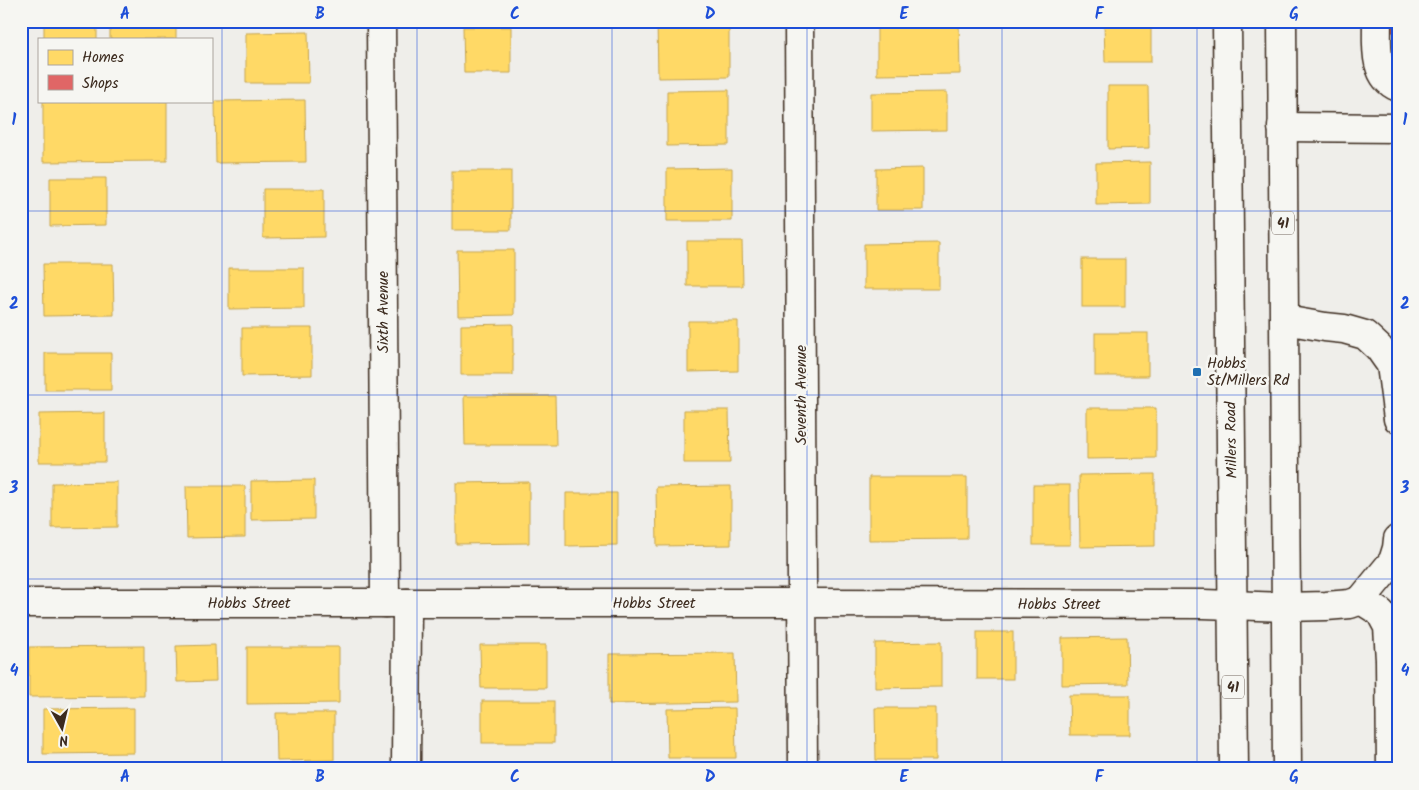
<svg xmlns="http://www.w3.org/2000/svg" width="1419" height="790" font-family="Kalam,sans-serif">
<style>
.homes{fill:#ffd966;stroke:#c4a450}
.shops{fill:#e06666;stroke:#ae5450}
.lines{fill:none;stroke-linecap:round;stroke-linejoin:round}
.minor-casing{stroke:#3b2a1e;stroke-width:31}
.major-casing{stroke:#3b2a1e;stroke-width:31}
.minor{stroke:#f6f6f2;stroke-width:28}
.major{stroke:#f6f6f2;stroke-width:28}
.grid{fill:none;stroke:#1d4ed8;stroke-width:1;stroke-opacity:0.55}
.poi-dot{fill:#1f6fb2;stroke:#f6f6f2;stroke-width:2}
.labels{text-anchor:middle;stroke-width:5;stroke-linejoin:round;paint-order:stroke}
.shield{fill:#f6f6f2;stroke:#73675e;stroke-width:1}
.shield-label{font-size:14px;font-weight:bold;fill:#3b2a1e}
.street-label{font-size:15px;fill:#3b2a1e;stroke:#f6f6f2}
.poi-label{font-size:15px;fill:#3b2a1e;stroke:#f6f6f2;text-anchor:start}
.neatline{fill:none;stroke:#1d4ed8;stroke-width:2}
.grid-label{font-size:16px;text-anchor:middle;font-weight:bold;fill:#1d4ed8}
</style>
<rect width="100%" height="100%" fill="#efeeea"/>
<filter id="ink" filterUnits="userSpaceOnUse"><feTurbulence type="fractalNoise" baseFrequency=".02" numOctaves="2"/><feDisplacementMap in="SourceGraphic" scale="10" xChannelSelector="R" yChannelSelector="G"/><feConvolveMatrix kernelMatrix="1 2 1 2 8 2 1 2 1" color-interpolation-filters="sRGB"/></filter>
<g filter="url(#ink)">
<g class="homes">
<rect x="44" y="21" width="53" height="18"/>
<rect x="110" y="21" width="66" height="18"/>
<polygon points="657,21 729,21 729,77 658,78"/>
<polygon points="877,21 959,21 960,74 877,75"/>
<polygon points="1104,21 1151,21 1151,62 1105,62"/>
<polygon points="463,27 511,27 511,73 464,73"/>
<polygon points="308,32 309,83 246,83 246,33"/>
<polygon points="1108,86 1148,86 1149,148 1108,149"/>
<polygon points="729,90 729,145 667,146 667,91"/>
<polygon points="947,92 947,130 871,131 871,93"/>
<polygon points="305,100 306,162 216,163 215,101"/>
<polygon points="43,101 167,101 167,161 43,162"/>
<polygon points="1150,162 1150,204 1096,205 1096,163"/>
<polygon points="732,168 732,221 667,221 667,169"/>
<polygon points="923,168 923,210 876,210 876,169"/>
<rect x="452" y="171" width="59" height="59"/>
<polygon points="50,178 106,178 106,225 50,226"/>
<polygon points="263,189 324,189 324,237 263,238"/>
<polygon points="687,241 742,241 743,286 687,286"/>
<polygon points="939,243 939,289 864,289 864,244"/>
<polygon points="457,250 514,250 514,315 458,316"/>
<rect x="1082" y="259" width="43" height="48"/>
<polygon points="43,264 113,264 114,315 44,316"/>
<polygon points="229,268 304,268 304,308 229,309"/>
<polygon points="688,321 738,321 738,371 688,372"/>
<polygon points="513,324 513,375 461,375 461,325"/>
<polygon points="242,328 312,328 312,375 242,376"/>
<rect x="1095" y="333" width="53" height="43"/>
<rect x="45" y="353" width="66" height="37"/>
<polygon points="464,396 555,396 556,445 465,445"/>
<polygon points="1087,408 1156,408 1156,458 1087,459"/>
<polygon points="684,410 729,410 730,463 684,463"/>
<polygon points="105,413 105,462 39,462 39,414"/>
<polygon points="1155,474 1155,546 1080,547 1079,475"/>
<polygon points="869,477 967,477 967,539 869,540"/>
<polygon points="314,480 314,519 251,520 251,481"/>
<polygon points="117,482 117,527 52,528 52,483"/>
<polygon points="529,482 529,543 456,544 456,483"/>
<rect x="1033" y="485" width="37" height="60"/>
<polygon points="186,486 245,486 245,537 187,538"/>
<polygon points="731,486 731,545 657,546 656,487"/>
<polygon points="566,493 617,493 617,545 566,546"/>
<rect x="977" y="632" width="36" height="47"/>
<polygon points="1127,637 1128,684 1062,685 1062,638"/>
<polygon points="941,642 941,687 875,688 875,643"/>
<polygon points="215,645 216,681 177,682 176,646"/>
<polygon points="480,645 546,645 546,688 481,688"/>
<polygon points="144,646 144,696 29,697 29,647"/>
<polygon points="247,647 339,647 339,703 247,704"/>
<polygon points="735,653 736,702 609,704 609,654"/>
<polygon points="1069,695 1130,695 1130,735 1070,735"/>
<rect x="482" y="701" width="72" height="42"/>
<polygon points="134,708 134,753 43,754 43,709"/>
<polygon points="735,708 736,758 668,758 667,709"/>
<polygon points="875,708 936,708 936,760 876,760"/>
<polygon points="276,713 334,713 334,760 277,761"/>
<rect x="888" y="766" width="52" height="3"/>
</g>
<rect class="shops" x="1383" y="21" width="15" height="11"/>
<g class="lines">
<defs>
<g id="minor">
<polyline points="381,21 385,603"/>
<polyline points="799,21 803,769"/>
<path d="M1377,21C1377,44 1373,77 1398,87"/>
<polyline points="1282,127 1398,128"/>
<polyline points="1285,320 1325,327 1344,329 1365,335 1379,348 1391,365 1398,419"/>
<polyline points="1361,600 1380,612 1388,627 1390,660 1391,769"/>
<polyline points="21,603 802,603 1204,604 1286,607 1326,606 1350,604 1361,600 1393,561 1397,548 1398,539"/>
<polyline points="406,769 407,603"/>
</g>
<g id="major">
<polyline points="1227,21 1234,769"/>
<polyline points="1282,21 1287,769"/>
</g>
</defs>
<use href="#minor" class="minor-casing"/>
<use href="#major" class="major-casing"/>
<use href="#minor" class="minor"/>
<use href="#major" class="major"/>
</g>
</g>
<path class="grid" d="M222,21V769M417,21V769M612,21V769M807,21V769M1002,21V769M1197,21V769M21,211H1398M21,395H1398M21,579H1398"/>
<rect class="poi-dot" x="1192" y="367" width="10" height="10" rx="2.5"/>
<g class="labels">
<g class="shield">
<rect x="1272" y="211.5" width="22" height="23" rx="4"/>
<rect x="1222" y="675.5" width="22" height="23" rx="4"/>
</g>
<g class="shield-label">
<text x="1283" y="228">41</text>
<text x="1233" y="692">41</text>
</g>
<g class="street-label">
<text transform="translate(383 312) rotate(-90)" y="5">Sixth Avenue</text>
<text transform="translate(801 395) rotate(-90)" y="5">Seventh Avenue</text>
<text transform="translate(1231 440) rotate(-91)" y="5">Millers Road</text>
<text x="249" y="608">Hobbs Street</text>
<text x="654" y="608">Hobbs Street</text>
<text x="1059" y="609">Hobbs Street</text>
</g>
<g class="poi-label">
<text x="1207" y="368">Hobbs<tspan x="1207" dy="17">St/Millers Rd</tspan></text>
</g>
</g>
<rect width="1419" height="790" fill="none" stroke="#f6f6f2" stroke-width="55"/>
<rect x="38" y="38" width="175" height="65" fill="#f6f6f2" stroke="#aba49d"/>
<rect x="48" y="50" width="25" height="15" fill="#ffd966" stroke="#aba49d"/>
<text x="82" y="62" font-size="15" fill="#3b2a1e">Homes</text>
<rect x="48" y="75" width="25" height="15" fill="#e06666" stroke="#aba49d"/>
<text x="82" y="88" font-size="15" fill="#3b2a1e">Shops</text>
<g transform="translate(62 728) rotate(172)" stroke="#f6f6f2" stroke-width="4" paint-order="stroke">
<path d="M0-4L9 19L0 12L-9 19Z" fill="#3b2a1e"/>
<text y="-8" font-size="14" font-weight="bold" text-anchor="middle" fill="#3b2a1e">N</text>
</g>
<rect x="28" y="28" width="1364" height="734" class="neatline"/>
<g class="grid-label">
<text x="125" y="19">A</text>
<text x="320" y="19">B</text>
<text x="515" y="19">C</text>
<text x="710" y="19">D</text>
<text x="904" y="19">E</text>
<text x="1099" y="19">F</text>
<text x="1294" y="19">G</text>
<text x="14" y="125">1</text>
<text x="1405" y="125">1</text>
<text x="14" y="309">2</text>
<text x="1405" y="309">2</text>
<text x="14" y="493">3</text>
<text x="1405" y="493">3</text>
<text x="14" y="676">4</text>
<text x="1405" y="676">4</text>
<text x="125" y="782">A</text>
<text x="320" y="782">B</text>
<text x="515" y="782">C</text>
<text x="710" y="782">D</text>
<text x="904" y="782">E</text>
<text x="1099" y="782">F</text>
<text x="1294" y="782">G</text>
</g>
</svg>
